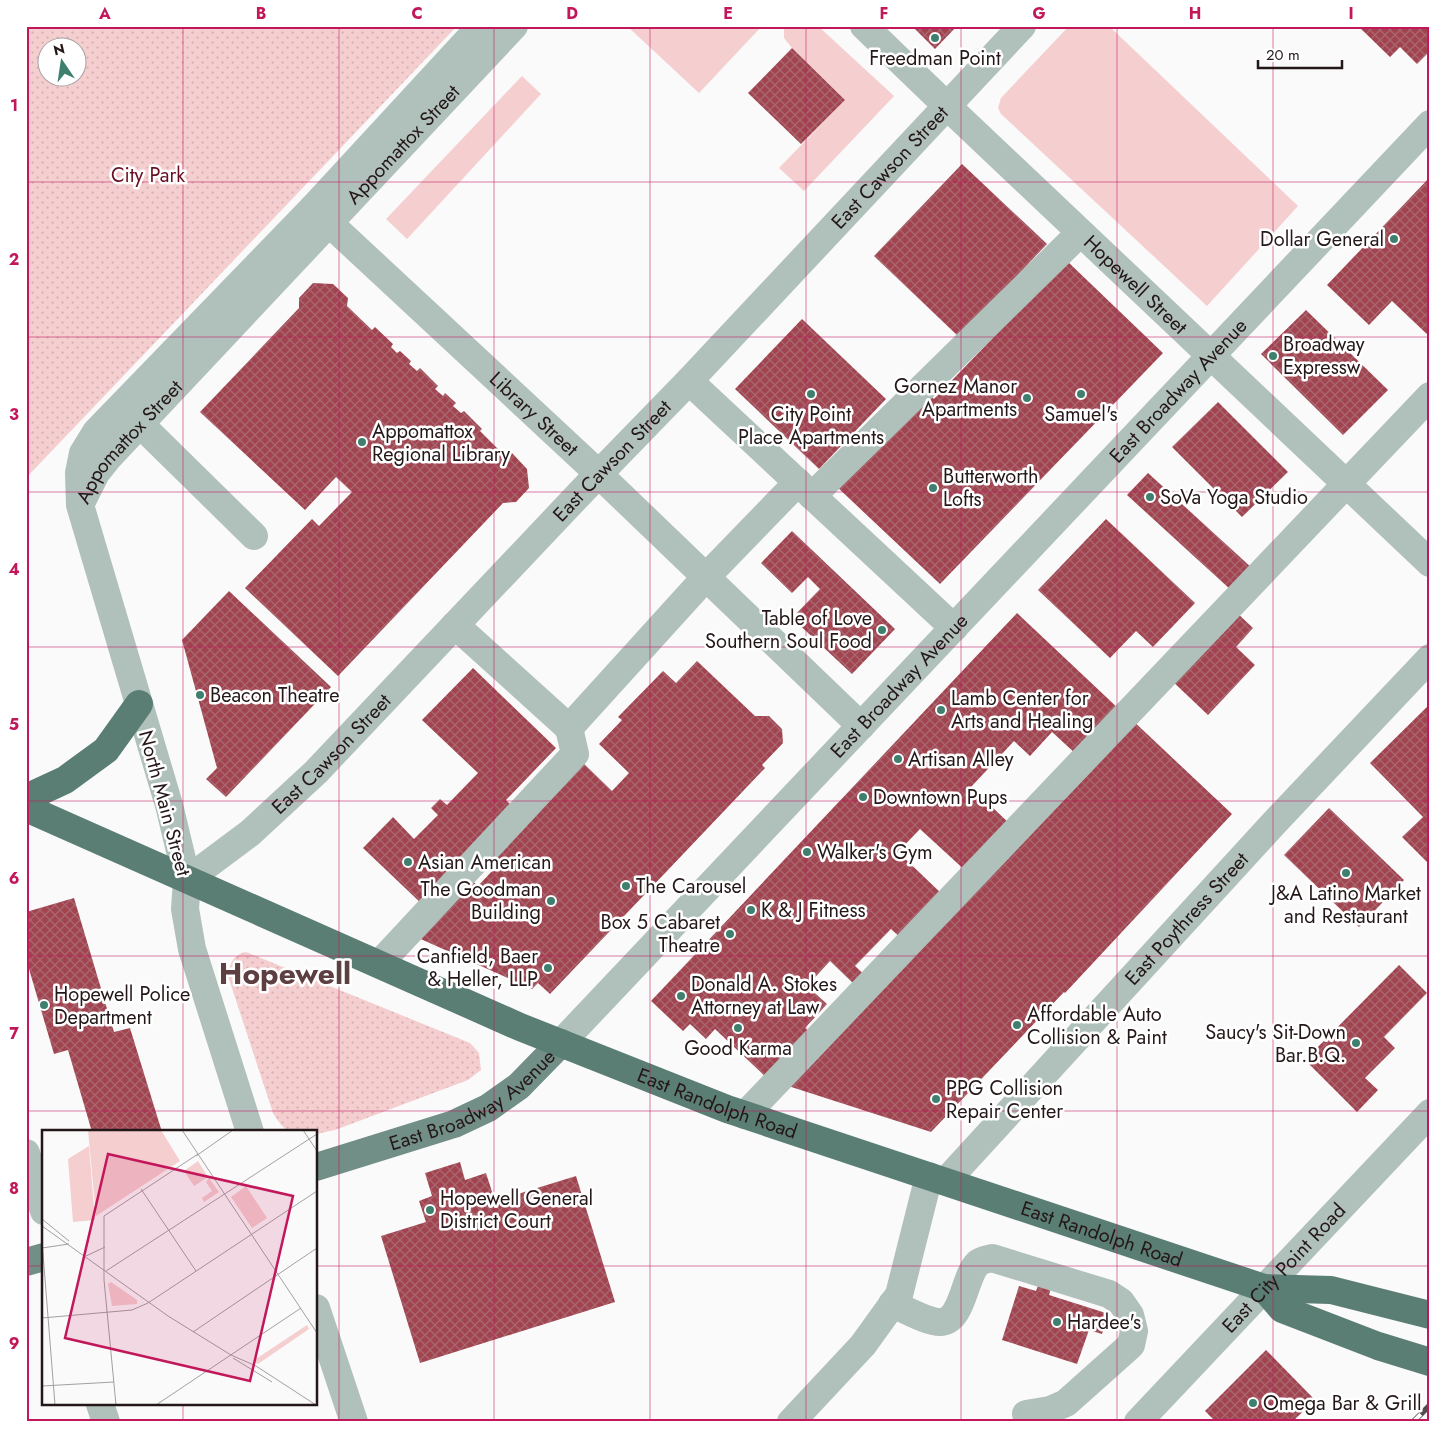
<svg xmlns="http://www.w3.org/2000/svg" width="1456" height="1448" font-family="Jost,sans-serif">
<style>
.grass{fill:#f5ced0}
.park{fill:url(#park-dots);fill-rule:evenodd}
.building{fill:url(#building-cross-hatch)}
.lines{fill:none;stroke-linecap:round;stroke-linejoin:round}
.minor{stroke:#b0c0bb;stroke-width:28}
.major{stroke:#718f86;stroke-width:28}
.highway{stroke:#5a7e73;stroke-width:28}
.rail-casing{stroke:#554a4b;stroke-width:5.5}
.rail{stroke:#fff;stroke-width:4;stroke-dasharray:11;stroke-linecap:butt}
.grid{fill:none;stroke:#c2185b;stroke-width:1;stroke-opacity:0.55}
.poi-dot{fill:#3e7f6e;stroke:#fff;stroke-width:2}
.labels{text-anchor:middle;stroke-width:5;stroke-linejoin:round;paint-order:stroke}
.poi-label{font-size:20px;fill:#241718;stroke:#fff;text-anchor:start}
.street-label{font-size:20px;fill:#241718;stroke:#fff}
.park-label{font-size:20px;fill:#6a0e24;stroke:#fff}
.town-label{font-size:30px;font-weight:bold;fill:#5e3f41;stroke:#fff}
.inset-road{fill:none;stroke:#a49fa0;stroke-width:1}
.view{fill:#c2185b;fill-opacity:0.15;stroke:#c2185b;stroke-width:2.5}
.inset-edge{fill:none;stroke:#241718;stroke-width:2.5}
.neatline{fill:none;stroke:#c2185b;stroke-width:2}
.grid-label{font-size:16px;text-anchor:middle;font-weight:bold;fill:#c2185b}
</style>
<defs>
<pattern id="park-dots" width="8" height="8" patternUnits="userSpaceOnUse" patternTransform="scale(1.25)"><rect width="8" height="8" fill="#f5ced0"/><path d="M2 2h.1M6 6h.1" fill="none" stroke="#d2b0b2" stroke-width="1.8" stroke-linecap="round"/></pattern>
<pattern id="building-cross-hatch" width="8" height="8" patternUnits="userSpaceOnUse" patternTransform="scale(1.25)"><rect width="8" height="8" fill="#a14450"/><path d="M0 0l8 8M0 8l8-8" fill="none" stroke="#a96770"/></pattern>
</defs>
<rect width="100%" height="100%" fill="#fafafa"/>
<g class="grass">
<polygon points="627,26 762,26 699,93"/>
<polygon points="786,26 818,26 894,96 804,191 779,168 845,100 792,48 784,38 784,29"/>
<polygon points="1069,26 1109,26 1298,206 1207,306 1001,114 998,108 1001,98"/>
<polygon points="522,76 541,94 407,239 386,219"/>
</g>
<g class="park">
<path d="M26,26H457L26,478ZM48,48H78V78H48Z"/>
<path d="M246,952L470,1043L479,1053L481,1070L468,1080L335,1130L316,1134V1132C290,1132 287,1136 273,1113L228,976C229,964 234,954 246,952Z"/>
</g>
<g class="building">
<polygon points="912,26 957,26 935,49"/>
<polygon points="1358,26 1430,26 1430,51 1417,64 1400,47 1390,57"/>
<polygon points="792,48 845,100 801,144 748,93"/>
<polygon points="962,164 1047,244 959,337 874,256"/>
<polygon points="1430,177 1430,337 1392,301 1369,325 1327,285"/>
<polygon points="1067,261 1163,353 940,584 836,486 927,392 934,399"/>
<polygon points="313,283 333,284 348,298 347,306 372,330 375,327 393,344 391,347 397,353 400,351 411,361 409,364 417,371 420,368 438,386 435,389 443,396 445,393 456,403 453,406 461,413 464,411 482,429 480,431 504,455 512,453 527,469 529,488 516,502 503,503 338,676 245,588 312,519 319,526 352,492 336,477 305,510 200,412 299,308 299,298"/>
<polygon points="1306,310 1388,390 1343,435 1261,354"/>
<polygon points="802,319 886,399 819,469 735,389"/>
<polygon points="1218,402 1288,472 1242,517 1172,447"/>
<polygon points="1148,473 1253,569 1232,591 1127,495"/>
<polygon points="1106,519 1195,603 1153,647 1136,631 1110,658 1038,590"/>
<polygon points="792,531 895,629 852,674 792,618 820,589 808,577 792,593 761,563"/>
<polygon points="229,591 331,687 226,797 206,779 217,768 182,640"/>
<polygon points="1234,610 1253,628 1236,647 1255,665 1208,715 1169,678"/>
<polygon points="1017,613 1120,710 1077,755 1052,732 1030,756 1014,741 971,787 1012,826 968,873 920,829 898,852 944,896 903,940 891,929 855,966 868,978 858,988 830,961 807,986 827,1004 805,1028 813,1035 769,1080 715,1029 706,1039 690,1024 683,1031 651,1001"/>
<polygon points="697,661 755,716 769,716 782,729 783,743 762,765 765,768 550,994 538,983 532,989 414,936 468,877 478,886 494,869 484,859 579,759 612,791 629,773 599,744 622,720 618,717 663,671 676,683"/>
<polygon points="473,668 556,748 506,800 517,811 424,906 363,848 393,817 414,839 438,815 431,808 440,799 447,805 478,773 422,720"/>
<polygon points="1430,704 1430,865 1402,837 1423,817 1370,763"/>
<polygon points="1129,717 1232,814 1065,993 1064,992 931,1132 782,1084"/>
<polygon points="1329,808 1404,880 1359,927 1284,855"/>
<polygon points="74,898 114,1032 130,1028 162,1132 92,1132 68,1050 54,1054 29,969 26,970 26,912"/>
<polygon points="1399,965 1427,993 1384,1037 1395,1048 1365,1078 1378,1090 1357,1112 1305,1060"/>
<polygon points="460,1162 465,1180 486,1173 495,1201 576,1176 615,1302 420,1363 381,1236 426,1222 419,1201 432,1196 425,1173"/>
<polygon points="1040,1280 1052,1284 1049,1295 1109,1314 1102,1334 1089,1330 1077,1364 1002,1340 1019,1286 1036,1291"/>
<polygon points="1266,1350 1315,1400 1292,1422 1216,1422 1205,1411"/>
</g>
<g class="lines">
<g class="minor">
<path id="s1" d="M864,26L947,106L1430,563"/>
<path id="s2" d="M313,208L585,461L861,726"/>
<polyline points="689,381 954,628"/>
<polyline points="140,424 254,536"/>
<polyline points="812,496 1080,233"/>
<path id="s3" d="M82,501L96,473L108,458L514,26"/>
<polyline points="455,625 569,728 706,577 798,482"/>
<path id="s4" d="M187,880L250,833L316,772L585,488L689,381L1022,26"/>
<polyline points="379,964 575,754 569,728"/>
<path id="s5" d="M561,1043L1430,124"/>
<polyline points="745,1115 1430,396"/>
<polyline points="250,1132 192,949 185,909 187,880 169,805 80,505 79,473 83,453 96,432 313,208 481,26"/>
<polyline points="26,1153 44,1211"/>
<path id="s6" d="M946,1181L1275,822L1430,658"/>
<path d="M892,1304C905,1309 927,1322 940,1322C963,1322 964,1276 978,1263C981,1260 988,1259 992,1258L1109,1294L1121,1302L1130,1315L1134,1331L1131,1345L1066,1403L1050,1410L1026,1414"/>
<polyline points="316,1308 354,1422"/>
<polyline points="100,1404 106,1422"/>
<polyline points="791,1422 863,1345 899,1295 929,1176"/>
<path id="s7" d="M1138,1422L1430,1113"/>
</g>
<g class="major">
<path id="s8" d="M316,1167L454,1124L488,1108L519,1086L561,1043"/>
<polyline points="26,1262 44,1257"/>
</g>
<g class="highway">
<polyline points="26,798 65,780 106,750 139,704"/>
<path id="s9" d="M26,808L520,1027L727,1109L1264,1288L1331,1290L1430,1315"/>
<polyline points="1264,1288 1282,1309 1378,1346 1430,1362"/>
</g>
<defs>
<polyline id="rail" points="1413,1422 1430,1405"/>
</defs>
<use href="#rail" class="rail-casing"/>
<use href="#rail" class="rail"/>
</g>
<path class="grid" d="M183,26V1132M339,26V1422M494,26V1422M650,26V1422M806,26V1422M961,26V1422M1117,26V1422M1273,26V1422M26,182H1430M26,337H1430M26,492H1430M26,647H1430M26,801H1430M26,956H1430M26,1111H1430M26,1266H44M316,1266H1430M183,1404V1422"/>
<g class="poi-dot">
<circle cx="935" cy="38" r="5"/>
<circle cx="1394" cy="239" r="5"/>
<circle cx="1273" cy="356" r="5"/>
<circle cx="811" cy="394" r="5"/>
<circle cx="1081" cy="394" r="5"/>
<circle cx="1027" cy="398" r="5"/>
<circle cx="362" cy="442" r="5"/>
<circle cx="933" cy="488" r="5"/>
<circle cx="1150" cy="497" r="5"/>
<circle cx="882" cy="630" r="5"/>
<circle cx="200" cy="695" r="5"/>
<circle cx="941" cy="710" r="5"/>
<circle cx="898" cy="759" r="5"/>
<circle cx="863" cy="797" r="5"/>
<circle cx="807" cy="852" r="5"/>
<circle cx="408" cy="862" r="5"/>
<circle cx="1346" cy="873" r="5"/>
<circle cx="626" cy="886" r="5"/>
<circle cx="551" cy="901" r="5"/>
<circle cx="751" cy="910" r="5"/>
<circle cx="730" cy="934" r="5"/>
<circle cx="548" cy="968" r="5"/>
<circle cx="681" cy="996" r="5"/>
<circle cx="44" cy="1005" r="5"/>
<circle cx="1017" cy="1025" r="5"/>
<circle cx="738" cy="1028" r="5"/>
<circle cx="1356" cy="1043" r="5"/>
<circle cx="936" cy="1099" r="5"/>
<circle cx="430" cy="1210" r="5"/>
<circle cx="1057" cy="1322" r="5"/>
<circle cx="1253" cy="1403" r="5"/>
</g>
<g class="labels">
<g class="poi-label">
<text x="935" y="65" text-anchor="middle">Freedman Point</text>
<text x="1384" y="246" text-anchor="end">Dollar General</text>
<text x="1283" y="351">Broadway<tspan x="1283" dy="23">Expressw</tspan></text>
<text x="1017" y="393" text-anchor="end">Gornez Manor<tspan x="1017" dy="23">Apartments</tspan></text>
<text x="811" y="421" text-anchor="middle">City Point<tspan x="811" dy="23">Place Apartments</tspan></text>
<text x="1081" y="421" text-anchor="middle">Samuel's</text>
<text x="372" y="438">Appomattox<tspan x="372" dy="23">Regional Library</tspan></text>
<text x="943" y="483">Butterworth<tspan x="943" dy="23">Lofts</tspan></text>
<text x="1160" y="504">SoVa Yoga Studio</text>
<text x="872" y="625" text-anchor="end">Table of Love<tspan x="872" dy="23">Southern Soul Food</tspan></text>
<text x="210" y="702">Beacon Theatre</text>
<text x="951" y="705">Lamb Center for<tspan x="951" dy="23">Arts and Healing</tspan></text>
<text x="908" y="766">Artisan Alley</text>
<text x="873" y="804">Downtown Pups</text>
<text x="817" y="859">Walker's Gym</text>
<text x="418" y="869">Asian American</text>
<text x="636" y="893">The Carousel</text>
<text x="541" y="896" text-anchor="end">The Goodman<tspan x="541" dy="23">Building</tspan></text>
<text x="1346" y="900" text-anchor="middle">J&amp;A Latino Market<tspan x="1346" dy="23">and Restaurant</tspan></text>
<text x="761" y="917">K &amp; J Fitness</text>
<text x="720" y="929" text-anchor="end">Box 5 Cabaret<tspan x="720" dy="23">Theatre</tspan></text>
<text x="538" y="963" text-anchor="end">Canfield, Baer<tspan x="538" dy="23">&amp; Heller, LLP</tspan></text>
<text x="691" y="991">Donald A. Stokes<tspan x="691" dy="23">Attorney at Law</tspan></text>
<text x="54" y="1001">Hopewell Police<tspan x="54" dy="23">Department</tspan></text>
<text x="1027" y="1021">Affordable Auto<tspan x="1027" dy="23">Collision &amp; Paint</tspan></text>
<text x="1346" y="1039" text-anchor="end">Saucy's Sit-Down<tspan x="1346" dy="23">Bar.B.Q.</tspan></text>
<text x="738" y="1055" text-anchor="middle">Good Karma</text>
<text x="946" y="1095">PPG Collision<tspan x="946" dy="23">Repair Center</tspan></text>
<text x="440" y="1205">Hopewell General<tspan x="440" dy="23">District Court</tspan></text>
<text x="1067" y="1329">Hardee's</text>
<text x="1263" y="1410">Omega Bar &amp; Grill</text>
</g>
<g class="street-label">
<text dy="7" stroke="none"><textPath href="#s3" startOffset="481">Appomattox Street</textPath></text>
<text dy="7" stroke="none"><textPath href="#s4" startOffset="1002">East Cawson Street</textPath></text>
<text dy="7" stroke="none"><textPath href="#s1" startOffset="375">Hopewell Street</textPath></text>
<text dy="7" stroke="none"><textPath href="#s5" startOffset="898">East Broadway Avenue</textPath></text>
<text dy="7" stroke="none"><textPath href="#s2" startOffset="302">Library Street</textPath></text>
<text dy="7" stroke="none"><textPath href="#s3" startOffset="76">Appomattox Street</textPath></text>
<text dy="7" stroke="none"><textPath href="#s4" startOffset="598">East Cawson Street</textPath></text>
<text dy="7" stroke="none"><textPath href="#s5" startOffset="492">East Broadway Avenue</textPath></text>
<text dy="7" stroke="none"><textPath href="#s4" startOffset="192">East Cawson Street</textPath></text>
<text transform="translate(165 803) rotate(75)" y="7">North Main Street</text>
<text dy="7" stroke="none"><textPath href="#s6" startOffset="356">East Poythress Street</textPath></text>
<text dy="7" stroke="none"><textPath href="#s8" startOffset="172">East Broadway Avenue</textPath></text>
<text dy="7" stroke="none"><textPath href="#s9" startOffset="752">East Randolph Road</textPath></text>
<text dy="7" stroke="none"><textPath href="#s9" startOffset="1158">East Randolph Road</textPath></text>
<text dy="7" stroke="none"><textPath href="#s7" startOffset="212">East City Point Road</textPath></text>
</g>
<g class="park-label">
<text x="148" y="182">City Park</text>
</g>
<g class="town-label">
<text x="285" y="984">Hopewell</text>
</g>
</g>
<g transform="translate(42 1130)">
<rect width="275" height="275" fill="#fafafa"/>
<path d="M47,16L53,90L31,92L26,29ZM156,31L166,47L152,56L142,41ZM167,48L177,62L162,72L160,68L170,61L164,52ZM204,56L225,88L210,98L189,67ZM265,195L267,199L216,234L211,231Z" fill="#f5ced0"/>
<path d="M46,0H119L138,31L54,86ZM69,152L95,170V174L70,176L66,154Z" fill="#f5ced0"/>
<path class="inset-road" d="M140,0L275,203M261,0L275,21M154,26L191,0M99,59L154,141M0,89L27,111M0,96L126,186L189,225L214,236L274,275M0,111L13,275M0,118L27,114M44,126L63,117M64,141L275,4M106,173L275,61M0,188L90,180L106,173M151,202L275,118M191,228L230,252M0,256L72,252M74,275L62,150V86L156,24M114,275L259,178"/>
<path class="view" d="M66,24L251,66L208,251L23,208Z"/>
<rect width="275" height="275" class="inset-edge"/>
</g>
<rect width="1456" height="1448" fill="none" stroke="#ffffff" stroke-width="55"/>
<g transform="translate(62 62) rotate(347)"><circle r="24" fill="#ffffff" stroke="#a7a2a3"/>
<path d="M0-4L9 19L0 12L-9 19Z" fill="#3e7f6e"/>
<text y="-8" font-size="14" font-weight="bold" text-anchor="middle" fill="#241718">N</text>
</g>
<path d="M1258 60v8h84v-8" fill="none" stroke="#241718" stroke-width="2.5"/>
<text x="1266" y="60" font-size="15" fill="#241718" stroke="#ffffff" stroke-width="4" paint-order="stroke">20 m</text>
<rect x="28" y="28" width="1400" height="1392" class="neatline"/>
<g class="grid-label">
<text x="105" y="19">A</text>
<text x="261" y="19">B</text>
<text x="417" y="19">C</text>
<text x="572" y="19">D</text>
<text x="728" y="19">E</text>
<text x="884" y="19">F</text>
<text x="1039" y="19">G</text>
<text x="1195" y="19">H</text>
<text x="1351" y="19">I</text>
<text x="14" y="111">1</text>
<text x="14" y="265">2</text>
<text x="14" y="420">3</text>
<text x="14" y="575">4</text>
<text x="14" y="730">5</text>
<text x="14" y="884">6</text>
<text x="14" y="1039">7</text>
<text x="14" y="1194">8</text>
<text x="14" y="1349">9</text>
</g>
</svg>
